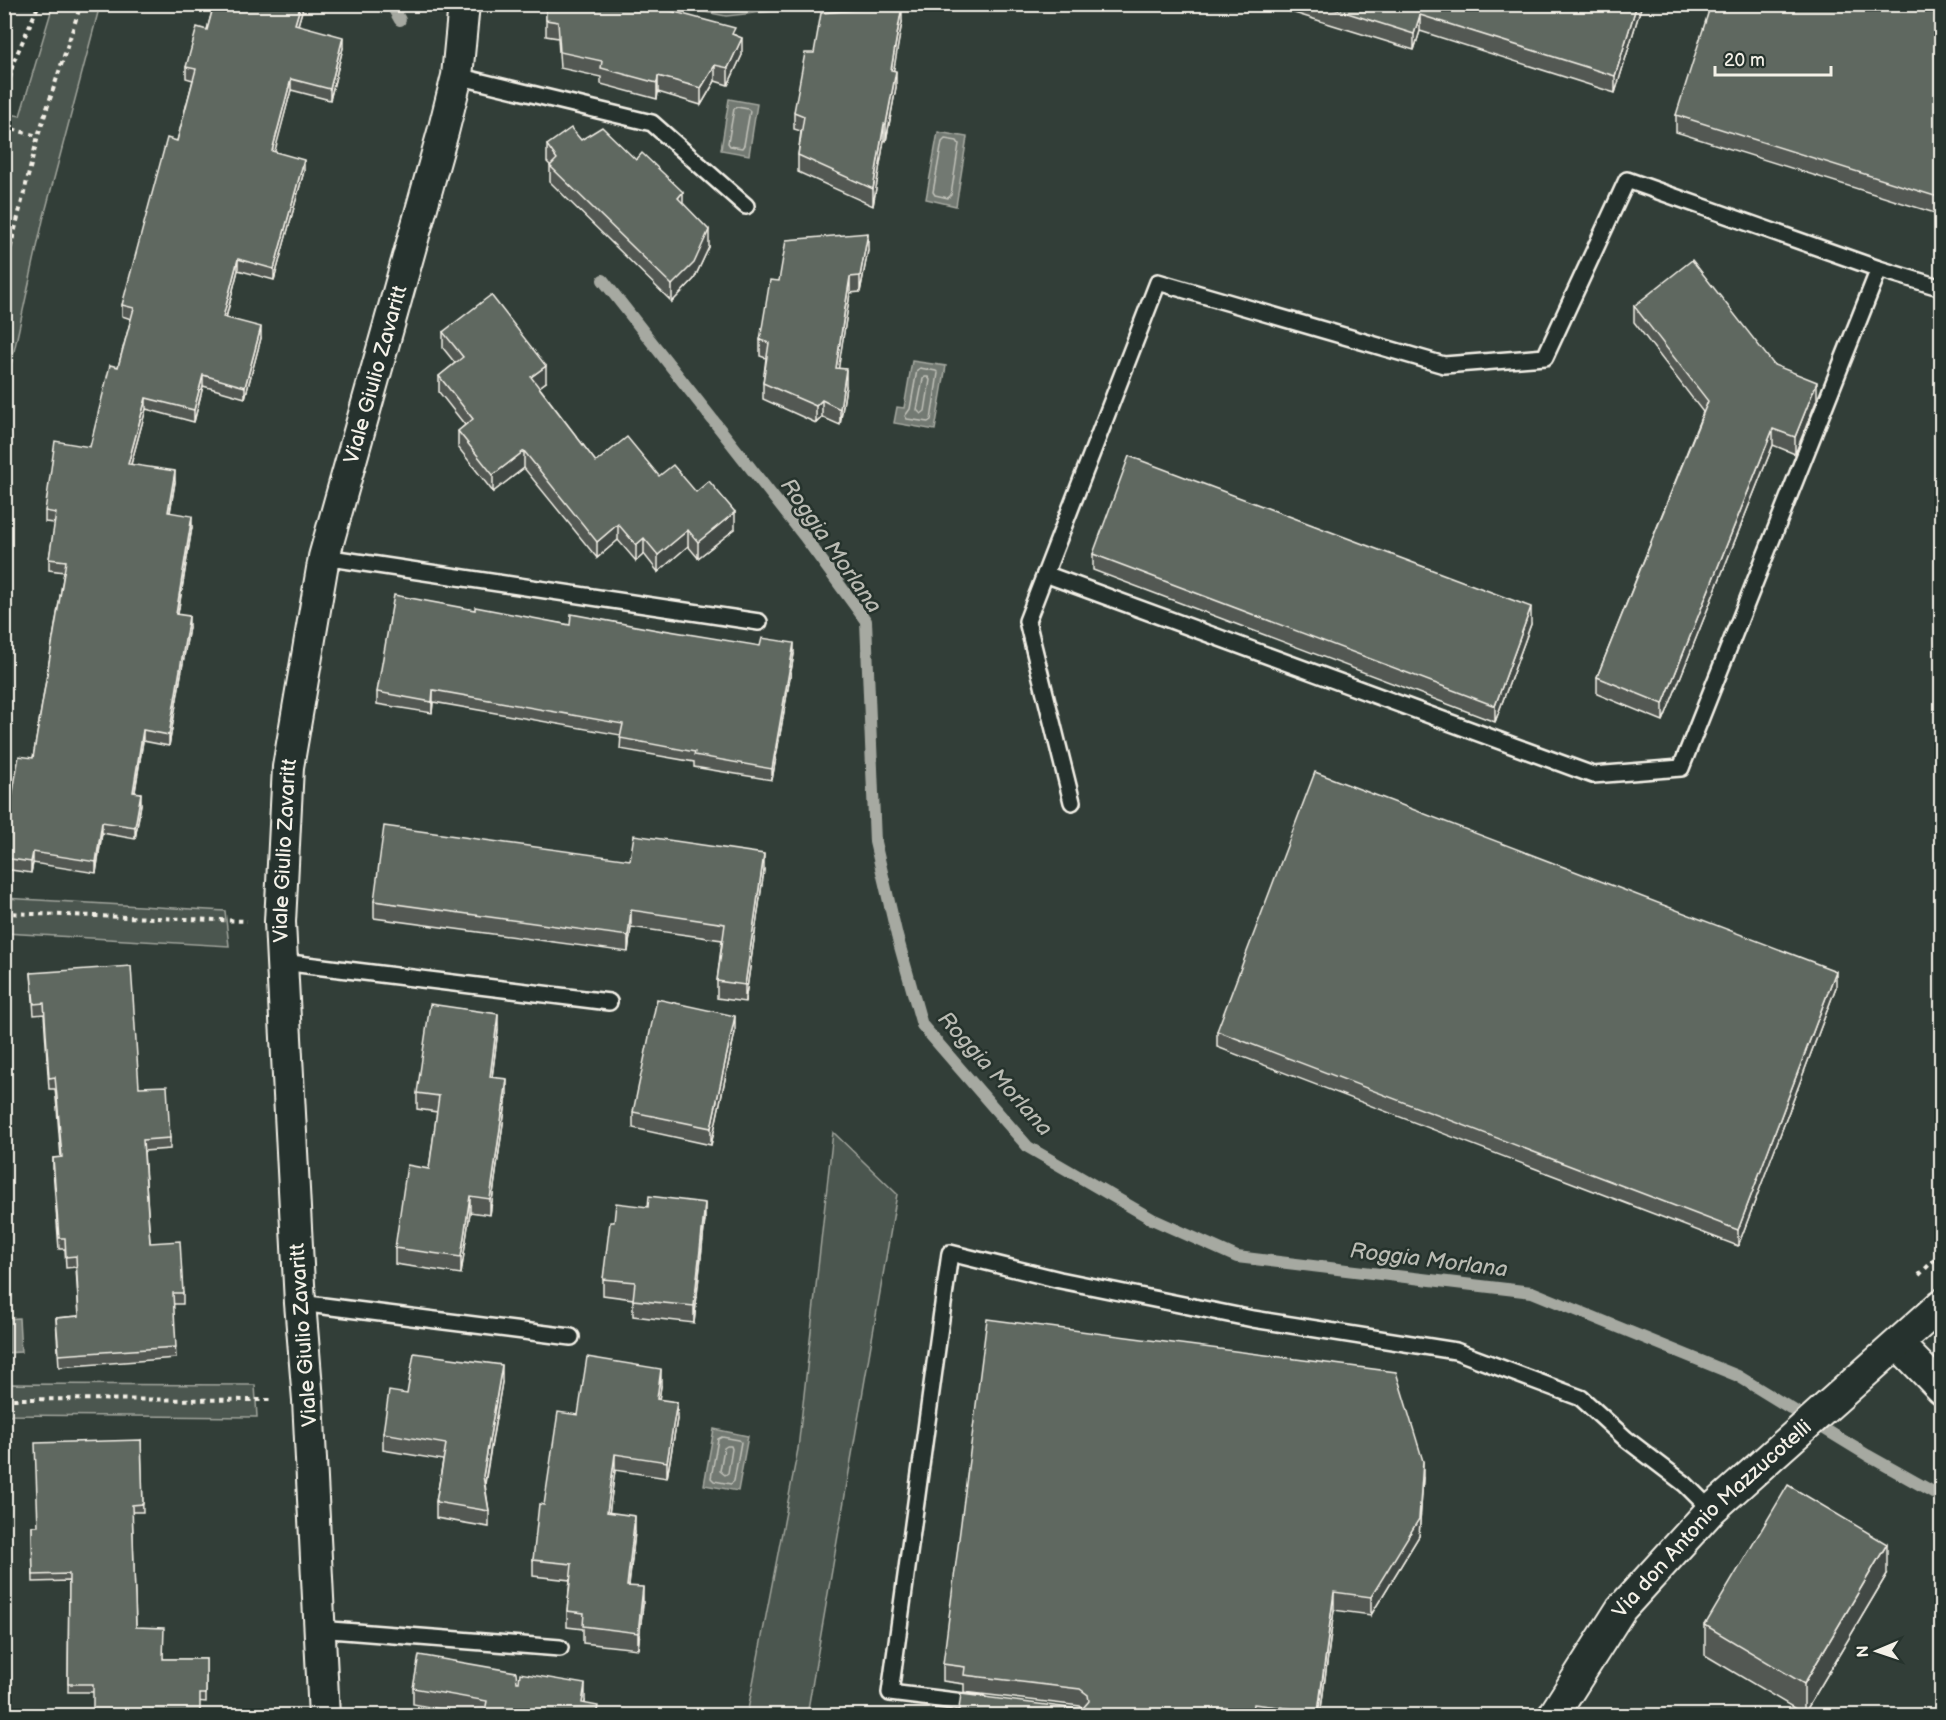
<svg xmlns="http://www.w3.org/2000/svg" width="1946" height="1720" font-family="'Balsamiq Sans',sans-serif">
<style>
.green{fill:#4c564f;stroke:#a0a49c;stroke-width:1.5}
.water{fill:#727972;stroke:#a6a9a1;stroke-width:1.5}
.lines{fill:none;stroke-linecap:round;stroke-linejoin:round}
.shore{stroke:#c0c1b9;stroke-width:1.5}
.stream{stroke:#a6a9a1;stroke-width:12}
.lane-casing{stroke:#f4f1e8;stroke-width:20}
.street-casing{stroke:#f4f1e8;stroke-width:34}
.path{stroke:#f4f1e8;stroke-width:4;stroke-dasharray:4.5 4.5;stroke-linecap:butt}
.lane{stroke:#26332d;stroke-width:15}
.street{stroke:#26332d;stroke-width:30}
.wall{fill:#525953;stroke:#f4f1e8;stroke-width:1.5}
.shaded-wall{fill:#424944;stroke:#f4f1e8;stroke-width:1.5}
.building{fill:#5f6861;stroke:#f4f1e8;stroke-width:1.5}
.labels{text-anchor:middle;stroke-width:5;stroke-linejoin:round;paint-order:stroke}
.street-label{font-size:21px;fill:#f4f1e8;stroke:#26332d}
.water-label{font-size:22px;font-style:italic;fill:#babbb3;stroke:#26332d}
</style>
<rect width="100%" height="100%" fill="#323e38"/>
<filter id="ink" filterUnits="userSpaceOnUse"><feTurbulence type="fractalNoise" baseFrequency=".0167" numOctaves="2"/><feDisplacementMap in="SourceGraphic" scale="12" xChannelSelector="R" yChannelSelector="G"/><feConvolveMatrix kernelMatrix="1 2 1 2 8 2 1 2 1" color-interpolation-filters="sRGB"/></filter>
<g filter="url(#ink)">
<g class="green">
<polygon points="53,5 100,5 43,220 5,392 4,172 10,147 5,145 5,113 20,116"/>
<polygon points="669,5 829,5 726,16"/>
<polygon points="4,898 225,911 229,946 5,933"/>
<polygon points="833,1132 897,1194 807,1715 747,1715 798,1449"/>
<polygon points="5,1384 255,1385 257,1417 5,1415"/>
</g>
<g class="water">
<polygon points="729,99 757,104 749,155 721,150"/>
<polygon points="938,132 967,137 956,206 926,199"/>
<polygon points="912,361 946,366 935,430 894,423 897,407 904,408"/>
<polygon points="19,1318 21,1352 5,1353 5,1319"/>
<polygon points="714,1429 748,1436 738,1491 704,1485"/>
</g>
<g class="lines">
<g class="shore">
<polygon points="737,107 748,109 750,111 744,145 742,148 730,146 728,143 734,109"/>
<polygon points="945,139 957,141 959,144 951,195 948,198 935,195 933,192 942,142"/>
<polygon points="920,368 936,371 938,373 931,420 928,422 907,419 905,416 910,409 917,370"/>
<polygon points="925,377 928,377 930,380 925,411 921,414 917,410 923,379"/>
<polygon points="722,1437 739,1440 741,1442 734,1481 731,1484 714,1481 711,1478 718,1439"/>
<polygon points="727,1446 731,1446 732,1449 728,1473 725,1475 720,1471 724,1448"/>
</g>
<g class="stream">
<polyline points="391,4 400,20"/>
<polyline points="603,280 804,536 866,621 875,842 897,936 922,1025 1028,1147 1152,1219 1237,1257 1532,1292 1738,1376 1867,1455 1942,1497"/>
</g>
<defs>
<g id="lane">
<polyline points="457,76 652,123 746,206"/>
<polyline points="324,557 759,622"/>
<polyline points="1045,574 1593,775 1681,768 1879,269"/>
<polyline points="1072,802 1027,621 1158,282 1444,365 1545,357 1627,180 1879,269 1942,288"/>
<polyline points="282,962 609,1002"/>
<polyline points="300,1303 571,1337"/>
<polyline points="318,1629 560,1648"/>
<polyline points="980,1704 890,1693 950,1253 1060,1280 1253,1319 1456,1351 1581,1398 1626,1439 1685,1484 1711,1510"/>
</g>
<g id="street">
<polyline points="1898,1344 1942,1389"/>
<path id="s1" d="M324,1716L308,1400L300,1303L282,962L280,922L288,767L324,557L443,132L457,76L464,4"/>
<path id="s2" d="M1553,1716L1621,1609L1711,1510L1942,1304"/>
</g>
</defs>
<use href="#lane" class="lane-casing"/>
<use href="#street" class="street-casing"/>
<g class="path">
<polyline points="4,93 7,93 13,63 39,4"/>
<polyline points="4,127 38,136"/>
<polyline points="4,274 38,136 81,4"/>
<polyline points="4,913 247,921"/>
<polyline points="1919,1275 1942,1252"/>
<polyline points="4,1399 274,1400"/>
</g>
<use href="#lane" class="lane"/>
<use href="#street" class="street"/>
</g>
<g class="wall">
<polygon points="214,4 304,4 298,25 343,48 330,100 291,90 274,152 304,171 274,280 238,270 226,318 261,338 245,398 203,386 194,422 146,409 131,464 175,482 170,513 192,527 178,614 189,627 169,746 143,741 135,792 141,804 135,839 102,833 96,873 33,863 31,873 4,869 4,816 9,816 33,758 64,572 49,570 49,559 55,523 45,522 45,511 90,447 118,367 131,319 122,316 122,305 177,141 193,80 186,78 186,67 207,30"/>
<polygon points="546,4 735,35 742,55 728,85 715,81 701,105 658,92 657,99 601,84 601,77 560,68 558,38 546,36"/>
<polygon points="1265,4 1642,4 1615,93 1420,31 1414,50"/>
<polygon points="1941,4 1941,215 1676,132 1676,115"/>
<polygon points="902,22 893,70 896,87 886,141 884,140 873,206 798,172 798,155 801,131 794,129 794,112 814,53"/>
<polygon points="581,140 683,203 709,247 694,279 672,302 550,182 550,165 547,162 547,145"/>
<polygon points="868,250 860,292 850,293 845,325 838,369 846,386 840,425 822,417 816,423 763,399 763,383 766,358 760,356 760,340 779,281"/>
<polygon points="1634,306 1774,365 1817,399 1795,454 1773,445 1663,721 1597,694 1597,677 1703,412 1634,322"/>
<polygon points="443,332 546,382 539,387 596,462 659,476 696,492 735,529 698,558 688,546 658,572 644,554 636,561 618,540 597,558 524,468 493,492 458,447 458,431 465,425 439,392 439,376 455,363 443,348"/>
<polygon points="1093,554 1531,624 1495,722 1093,570"/>
<polygon points="475,610 570,625 794,654 772,780 694,767 694,762 620,749 621,735 433,702 432,713 377,704 377,692"/>
<polygon points="630,860 764,870 745,1002 717,998 717,981 722,940 631,927 628,952 374,918 374,901"/>
<polygon points="31,973 139,1087 170,1138 170,1149 144,1151 150,1243 183,1293 183,1304 173,1304 176,1358 59,1367 56,1318 79,1316 76,1267 66,1268 65,1249 59,1249 53,1169 53,1158 61,1158 57,1108 55,1089 49,1089 44,1014 34,1015"/>
<polygon points="1836,987 1738,1246 1217,1047 1217,1031"/>
<polygon points="498,1030 492,1077 507,1095 490,1215 470,1212 461,1274 395,1264 395,1248 429,1169 437,1112 417,1109 417,1093"/>
<polygon points="735,1032 711,1145 633,1128 633,1112"/>
<polygon points="705,1219 694,1323 633,1316 633,1299 603,1295 603,1279 614,1222"/>
<polygon points="502,1382 485,1484 489,1511 489,1527 436,1518 436,1502 443,1460 383,1450 383,1433 407,1394"/>
<polygon points="661,1386 659,1399 677,1419 667,1478 615,1470 609,1513 635,1532 629,1586 643,1604 638,1649 583,1643 583,1629 567,1627 567,1611 570,1580 533,1576 533,1560 544,1505 578,1415"/>
<polygon points="141,1440 143,1512 132,1512 136,1627 164,1659 206,1659 206,1702 93,1692 68,1692 69,1581 33,1582 32,1526 38,1526"/>
<polygon points="1423,1478 1419,1536 1371,1615 1334,1610 1320,1716 958,1716 1082,1708 1080,1706 964,1692 964,1684 943,1681 943,1664"/>
<polygon points="1887,1574 1804,1714 1705,1655 1705,1625"/>
<polygon points="413,1688 585,1701 585,1704 598,1716 477,1716 413,1704"/>
</g>
<g class="shaded-wall">
<polygon points="301,4 304,4 295,35 295,24"/>
<polygon points="1637,4 1642,4 1615,93 1615,76"/>
<polygon points="902,6 902,22 891,86 891,70"/>
<polygon points="1420,15 1420,31 1414,50 1414,34"/>
<polygon points="343,37 343,48 330,100 330,89"/>
<polygon points="742,38 742,55 728,85 728,68"/>
<polygon points="715,65 715,81 701,105 701,88"/>
<polygon points="896,71 896,87 886,141 886,124"/>
<polygon points="658,76 658,92 657,99 657,83"/>
<polygon points="291,79 291,90 272,162 272,151"/>
<polygon points="884,124 884,140 873,206 873,189"/>
<polygon points="304,160 304,171 274,280 274,269"/>
<polygon points="683,192 683,208 678,198"/>
<polygon points="709,230 709,247 694,279 672,302 672,285"/>
<polygon points="868,233 868,250 860,292 860,276"/>
<polygon points="238,259 238,270 223,329 223,317"/>
<polygon points="850,277 850,293 836,385 836,368"/>
<polygon points="261,327 261,338 245,398 245,387"/>
<polygon points="546,366 546,382 531,393 531,377"/>
<polygon points="846,369 846,386 840,425 840,409"/>
<polygon points="203,375 203,386 194,422 194,410"/>
<polygon points="1817,382 1817,399 1795,454 1795,437"/>
<polygon points="146,398 146,409 128,475 128,464"/>
<polygon points="822,400 822,417 816,423 816,406"/>
<polygon points="1773,429 1773,445 1663,721 1663,704"/>
<polygon points="524,451 524,468 493,492 493,475"/>
<polygon points="175,471 175,482 168,523 168,512"/>
<polygon points="735,512 735,529 698,558 698,542"/>
<polygon points="192,516 192,527 176,625 176,614"/>
<polygon points="618,524 618,540 597,558 597,542"/>
<polygon points="688,530 688,546 658,572 658,555"/>
<polygon points="644,538 644,554 636,561 636,545"/>
<polygon points="1531,607 1531,624 1495,722 1495,706"/>
<polygon points="189,616 189,627 169,746 169,735"/>
<polygon points="794,643 794,654 772,780 772,769"/>
<polygon points="433,690 433,702 432,713 432,702"/>
<polygon points="143,730 143,741 133,803 133,792"/>
<polygon points="141,793 141,804 135,839 135,827"/>
<polygon points="102,822 102,833 96,873 96,862"/>
<polygon points="33,852 33,863 31,873 31,862"/>
<polygon points="764,854 764,870 745,1002 745,985"/>
<polygon points="631,910 631,927 628,952 628,936"/>
<polygon points="1836,971 1836,987 1738,1246 1738,1230"/>
<polygon points="498,1014 498,1030 490,1093 490,1077"/>
<polygon points="735,1016 735,1032 711,1145 711,1128"/>
<polygon points="507,1079 507,1095 490,1215 490,1199"/>
<polygon points="470,1196 470,1212 461,1274 461,1257"/>
<polygon points="705,1203 705,1219 694,1323 694,1306"/>
<polygon points="502,1365 502,1382 483,1493 483,1476"/>
<polygon points="661,1369 661,1386 657,1415 657,1399"/>
<polygon points="677,1402 677,1419 667,1478 667,1462"/>
<polygon points="615,1454 615,1470 607,1529 607,1512"/>
<polygon points="1423,1461 1423,1478 1419,1536 1371,1615 1371,1597"/>
<polygon points="635,1516 635,1532 627,1602 627,1586"/>
<polygon points="1887,1544 1887,1574 1804,1714 1804,1684"/>
<polygon points="643,1587 643,1604 638,1649 638,1633"/>
<polygon points="1334,1592 1334,1610 1320,1716 1318,1716"/>
<polygon points="585,1684 585,1701 583,1716 582,1703"/>
</g>
<g class="building">
<polygon points="214,4 301,4 295,24 343,37 330,89 291,79 272,151 304,160 274,269 238,259 223,317 261,327 245,387 203,375 194,410 146,398 128,464 175,471 168,512 192,516 176,614 189,616 169,735 143,730 133,792 141,793 135,827 102,822 96,862 33,852 31,862 4,858 4,816 9,816 19,756 33,758 66,561 49,559 56,513 45,511 55,441 90,447 110,365 118,367 134,308 122,305 167,138 177,141 196,69 186,67 197,27 207,30"/>
<polygon points="546,4 645,4 735,28 732,34 742,38 728,68 715,65 701,88 658,76 657,83 601,68 602,61 560,52 558,22 546,20"/>
<polygon points="1319,4 1637,4 1615,76 1420,15 1414,34"/>
<polygon points="1711,4 1941,4 1941,198 1676,115"/>
<polygon points="902,6 891,70 896,71 886,124 884,124 873,189 798,155 804,116 794,112 805,53 814,53 821,13"/>
<polygon points="602,127 636,160 642,153 683,192 678,198 709,230 694,263 672,285 550,166 557,159 547,145 571,128 581,140"/>
<polygon points="868,233 860,276 850,277 845,308 836,368 846,369 840,409 822,400 816,406 763,383 769,343 760,340 770,280 779,281 786,240"/>
<polygon points="1692,260 1774,365 1817,382 1795,437 1773,429 1663,704 1597,677 1708,401 1634,306"/>
<polygon points="491,295 546,366 531,377 596,462 627,437 659,476 673,465 696,492 709,481 735,512 698,542 688,530 658,555 644,538 636,545 618,524 597,542 524,451 493,475 458,431 473,419 439,376 463,357 443,332"/>
<polygon points="1129,456 1531,607 1495,706 1093,554"/>
<polygon points="394,595 475,610 475,607 570,625 571,614 663,631 663,630 760,646 762,638 794,643 772,769 694,755 695,752 620,738 623,724 433,690 432,702 377,692"/>
<polygon points="1315,772 1836,971 1738,1230 1217,1031"/>
<polygon points="384,826 630,860 634,835 764,854 745,985 717,981 725,924 631,910 628,936 374,901"/>
<polygon points="131,966 139,1087 167,1086 170,1138 143,1140 150,1243 180,1241 183,1293 173,1293 176,1347 59,1355 56,1318 79,1316 76,1256 66,1257 65,1238 59,1238 53,1158 62,1157 57,1097 55,1077 49,1078 44,1003 34,1004 31,973"/>
<polygon points="657,999 735,1016 711,1128 633,1112"/>
<polygon points="430,1004 498,1014 490,1077 507,1079 490,1199 470,1196 461,1257 395,1248 407,1165 429,1169 439,1096 417,1093"/>
<polygon points="649,1196 705,1203 694,1306 633,1300 635,1282 603,1279 610,1222 614,1222 616,1203 648,1207"/>
<polygon points="987,1319 1396,1372 1423,1461 1419,1519 1371,1597 1334,1592 1318,1712 1254,1704 1252,1716 958,1716 961,1694 1078,1709 1083,1708 1089,1701 1088,1695 1080,1689 964,1675 965,1667 943,1664"/>
<polygon points="414,1353 502,1365 483,1476 489,1511 436,1502 446,1444 383,1433 389,1391 407,1394"/>
<polygon points="587,1357 661,1369 657,1399 677,1402 667,1462 615,1454 607,1512 635,1516 627,1586 643,1587 638,1633 583,1626 584,1613 567,1611 572,1564 533,1560 539,1504 544,1505 558,1412 578,1415"/>
<polygon points="141,1440 143,1504 132,1505 136,1627 164,1628 163,1659 206,1659 206,1694 200,1694 200,1716 93,1716 93,1684 68,1684 69,1574 33,1575 32,1526 38,1526 35,1443"/>
<polygon points="1788,1485 1887,1544 1804,1684 1705,1625"/>
<polygon points="419,1655 516,1672 517,1682 519,1682 520,1673 585,1684 582,1703 598,1706 596,1716 484,1716 487,1701 413,1688"/>
</g>
</g>
<g class="labels">
<g class="street-label">
<text dy="7" stroke="none"><textPath href="#s1" startOffset="1353">Viale Giulio Zavaritt</textPath></text>
<text dy="7" stroke="none"><textPath href="#s1" startOffset="867">Viale Giulio Zavaritt</textPath></text>
<text transform="translate(303 1335) rotate(-94)" y="7">Viale Giulio Zavaritt</text>
<text dy="7" stroke="none"><textPath href="#s2" startOffset="255">Via don Antonio Mazzucotelli</textPath></text>
</g>
<g class="water-label">
<text transform="translate(832 545) rotate(55)" y="8">Roggia Morlana</text>
<text transform="translate(996 1073) rotate(48)" y="8">Roggia Morlana</text>
<text transform="translate(1429 1259) rotate(7)" y="8">Roggia Morlana</text>
</g>
</g>
<rect width="1946" height="1720" fill="none" stroke="#26332d" stroke-width="24"/>
<rect x="12" y="12" width="1922" height="1696" fill="none" stroke="#f4f1e8" stroke-width="2" filter="url(#ink)"/>
<g transform="translate(1877 1651) rotate(268)" stroke="#26332d" stroke-width="4.5" paint-order="stroke">
<path d="M0-4.5L10 22L0 15L-10 22Z" fill="#f4f1e8"/>
<text y="-9" font-size="16" font-weight="bold" text-anchor="middle" fill="#f4f1e8">N</text>
</g>
<path d="M1715 66v9h116v-9" fill="none" stroke="#f4f1e8" stroke-width="3"/>
<text x="1724" y="66" font-size="18" fill="#f4f1e8" stroke="#26332d" stroke-width="4.5" paint-order="stroke">20 m</text>
</svg>
